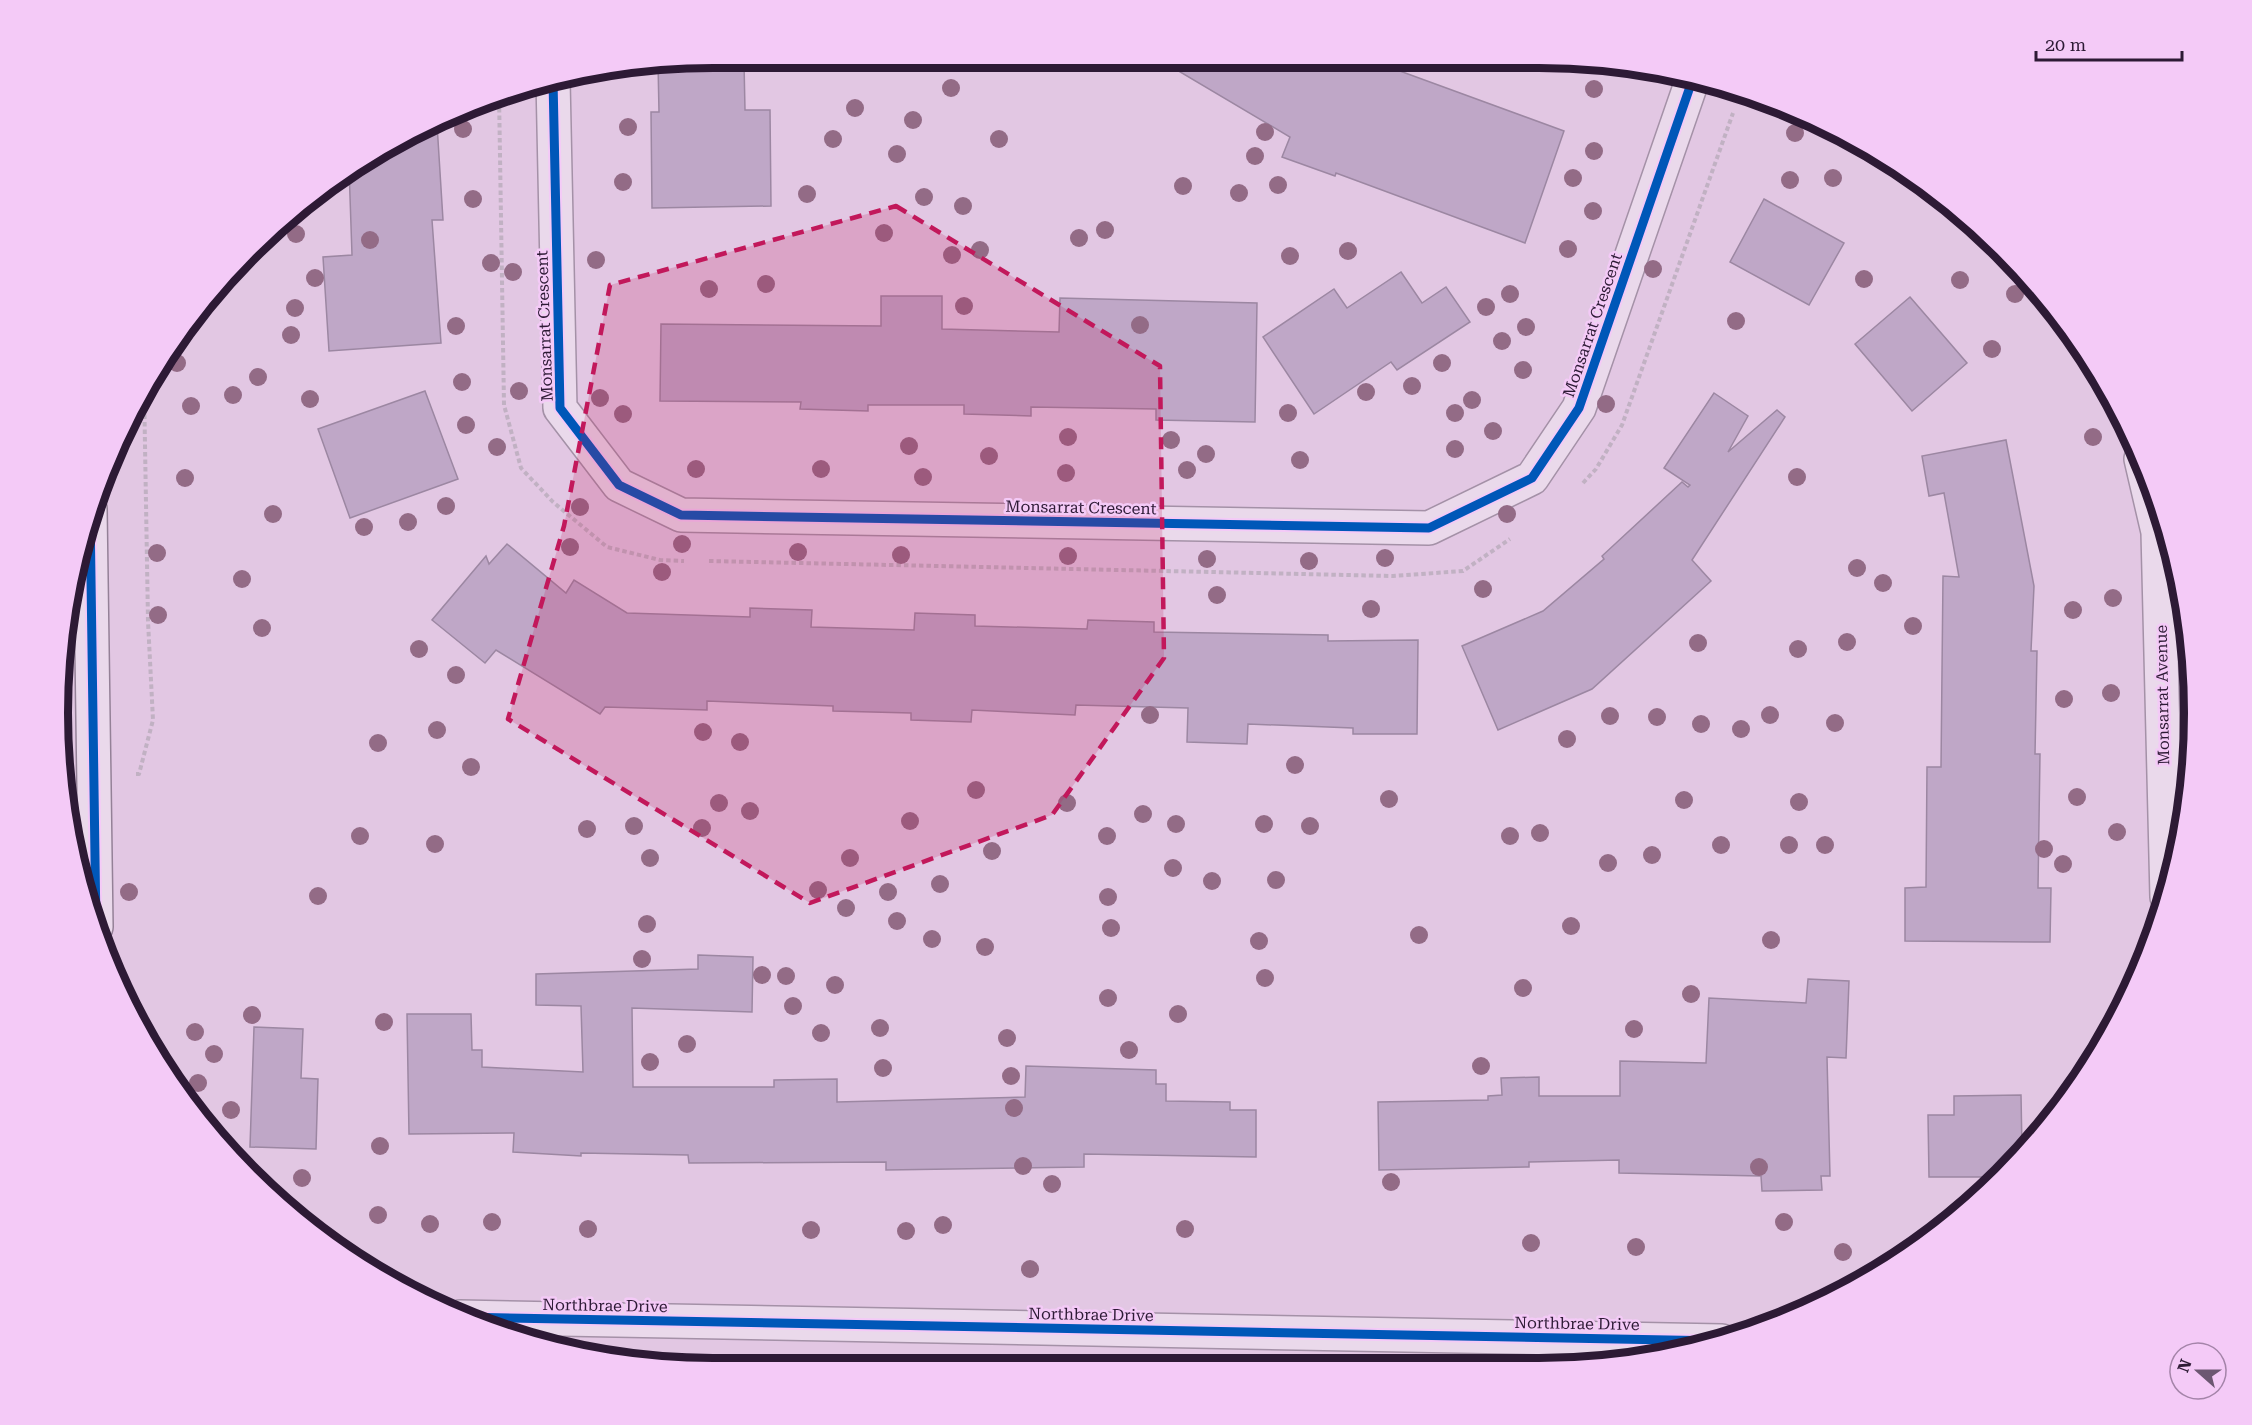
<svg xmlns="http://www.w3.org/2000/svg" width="2252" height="1425" font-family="'Roboto Serif',serif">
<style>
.building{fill:#bfa7c7;stroke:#9c87a2;stroke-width:1.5}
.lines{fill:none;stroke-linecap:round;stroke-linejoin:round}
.street-casing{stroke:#a491a7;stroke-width:36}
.secondary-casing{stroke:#948197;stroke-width:36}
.path{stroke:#c1b1c3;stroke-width:4;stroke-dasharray:4.5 3;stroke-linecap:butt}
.street{stroke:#ead9eb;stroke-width:33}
.secondary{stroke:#ead9eb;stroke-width:33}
.cycleway-casing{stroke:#f4caf7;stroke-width:13}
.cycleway{stroke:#0057b8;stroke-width:9}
.tree{fill:#936b86}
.marked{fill:#c2185b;fill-opacity:0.2;stroke:#c2185b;stroke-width:4.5;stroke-dasharray:12 8;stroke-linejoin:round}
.labels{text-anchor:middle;stroke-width:5;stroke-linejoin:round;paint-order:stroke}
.street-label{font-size:16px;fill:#2d1a35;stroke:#f4caf7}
.rim{fill:none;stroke:#2d1a35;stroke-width:8}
</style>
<rect width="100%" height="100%" fill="#e2c7e3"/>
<g class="building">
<polygon points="658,63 744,63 745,110 770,110 771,206 652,208 651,112 659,112"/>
<polygon points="1165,63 1378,63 1564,131 1525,243 1336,173 1335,176 1282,157 1290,137"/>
<polygon points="437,124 443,220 432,220 441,343 329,351 323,257 352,255 349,167"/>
<polygon points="1764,199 1844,243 1809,305 1730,262"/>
<polygon points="1401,272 1422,303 1446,287 1470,322 1397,370 1391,362 1314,414 1263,337 1334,289 1347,308"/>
<polygon points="881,296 942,296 942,329 1059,332 1060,298 1257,303 1255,422 1156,420 1156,409 1031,407 1031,416 964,414 964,405 868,405 868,411 800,409 801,402 660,401 661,324 881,326"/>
<polygon points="1910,297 1967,363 1912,411 1855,344"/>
<polygon points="425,391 458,479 350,518 318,429"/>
<polygon points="1714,393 1748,416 1728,452 1777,410 1785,417 1692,560 1711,581 1592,689 1498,730 1462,646 1543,611 1604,559 1602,556 1682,482 1688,487 1690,485 1664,468"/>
<polygon points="2006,440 2034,586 2031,651 2037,651 2035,754 2040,754 2038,888 2051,888 2050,942 1905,941 1905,888 1926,887 1927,767 1941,767 1943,576 1959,577 1944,493 1929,496 1922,456"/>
<polygon points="507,544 566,593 574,580 627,613 750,617 750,608 812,610 811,627 914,630 915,613 975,615 975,626 1087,629 1088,620 1154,622 1154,632 1328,635 1328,641 1418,640 1417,734 1353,734 1353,728 1248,724 1247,744 1187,742 1188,708 1076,705 1075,715 972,710 971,722 911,720 911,713 833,711 833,706 707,701 707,710 605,707 600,714 496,650 485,663 432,620 486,556 489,564"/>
<polygon points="698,955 753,957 752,1012 632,1008 633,1087 774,1087 774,1080 837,1079 837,1102 1025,1097 1026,1066 1156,1070 1156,1084 1166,1084 1166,1101 1230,1102 1230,1110 1256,1110 1256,1157 1084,1154 1084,1167 886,1170 886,1162 689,1163 688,1155 581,1153 581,1156 513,1152 514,1133 409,1134 407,1014 471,1014 472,1050 482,1050 482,1067 583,1072 581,1006 536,1005 536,974 698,969"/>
<polygon points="1808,979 1849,981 1846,1058 1827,1057 1830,1176 1821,1176 1822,1190 1762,1191 1761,1176 1619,1173 1619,1160 1529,1162 1529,1167 1379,1170 1378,1102 1488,1100 1488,1096 1502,1095 1501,1078 1539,1077 1539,1096 1620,1096 1620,1061 1706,1063 1709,998 1806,1003"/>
<polygon points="254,1027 303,1029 301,1078 318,1079 316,1149 250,1147"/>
<polygon points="2021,1095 2022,1149 1994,1177 1929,1177 1928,1115 1954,1115 1954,1096"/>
</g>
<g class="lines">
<defs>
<g id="street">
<polyline points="553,80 560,408 619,485 681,515 1429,528 1532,478 1579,408 1692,81"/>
<polyline points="2141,459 2158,532 2167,897"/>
<polyline points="460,1317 1722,1341"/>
</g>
<polyline id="secondary" points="90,509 96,927"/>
</defs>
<use href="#street" class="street-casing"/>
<use href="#secondary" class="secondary-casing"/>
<g class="path">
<polyline points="499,93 504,405 521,468 553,502 607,547 660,560 684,561"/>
<polyline points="1583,483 1596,469 1622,425 1733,113"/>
<polyline points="709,561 1393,576 1463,571 1510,539"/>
<polyline points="136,774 139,774 153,720 148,621 144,386"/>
</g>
<use href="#street" class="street"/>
<use href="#secondary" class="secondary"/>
<defs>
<g id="cycleway">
<polyline points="553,80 560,408 619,485 681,515 1429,528 1532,478 1579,408 1692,81"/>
<polyline points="90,509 96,927"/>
<polyline points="460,1317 1722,1341"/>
</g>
</defs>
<use href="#cycleway" class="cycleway-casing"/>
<use href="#cycleway" class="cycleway"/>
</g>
<g class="tree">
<circle cx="951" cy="88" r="9"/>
<circle cx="1594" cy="89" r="9"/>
<circle cx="855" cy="108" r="9"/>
<circle cx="913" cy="120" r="9"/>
<circle cx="628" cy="127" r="9"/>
<circle cx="463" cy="129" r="9"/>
<circle cx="1265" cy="132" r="9"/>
<circle cx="1795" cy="133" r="9"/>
<circle cx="833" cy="139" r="9"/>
<circle cx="999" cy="139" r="9"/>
<circle cx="1594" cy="151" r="9"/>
<circle cx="897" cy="154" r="9"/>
<circle cx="1255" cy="156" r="9"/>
<circle cx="1573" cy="178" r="9"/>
<circle cx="1833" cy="178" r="9"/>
<circle cx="1790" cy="180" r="9"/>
<circle cx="623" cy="182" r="9"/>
<circle cx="1278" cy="185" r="9"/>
<circle cx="1183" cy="186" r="9"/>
<circle cx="1239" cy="193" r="9"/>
<circle cx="807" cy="194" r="9"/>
<circle cx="924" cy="197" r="9"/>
<circle cx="473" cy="199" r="9"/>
<circle cx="963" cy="206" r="9"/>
<circle cx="1593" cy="211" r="9"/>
<circle cx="1105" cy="230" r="9"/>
<circle cx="884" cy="233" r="9"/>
<circle cx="296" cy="234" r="9"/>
<circle cx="1079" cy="238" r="9"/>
<circle cx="370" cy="240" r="9"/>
<circle cx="1568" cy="249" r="9"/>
<circle cx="980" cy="250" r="9"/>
<circle cx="1348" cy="251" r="9"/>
<circle cx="952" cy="255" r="9"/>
<circle cx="1290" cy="256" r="9"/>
<circle cx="596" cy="260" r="9"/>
<circle cx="491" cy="263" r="9"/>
<circle cx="1653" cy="269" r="9"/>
<circle cx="513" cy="272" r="9"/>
<circle cx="315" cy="278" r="9"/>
<circle cx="1864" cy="279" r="9"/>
<circle cx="1960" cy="280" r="9"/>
<circle cx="766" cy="284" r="9"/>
<circle cx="709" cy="289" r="9"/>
<circle cx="1510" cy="294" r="9"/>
<circle cx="2015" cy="294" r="9"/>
<circle cx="964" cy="306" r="9"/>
<circle cx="1486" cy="307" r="9"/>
<circle cx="295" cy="308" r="9"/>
<circle cx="1736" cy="321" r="9"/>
<circle cx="1140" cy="325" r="9"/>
<circle cx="456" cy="326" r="9"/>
<circle cx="1526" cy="327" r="9"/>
<circle cx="291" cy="335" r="9"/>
<circle cx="1502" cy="341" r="9"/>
<circle cx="1992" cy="349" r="9"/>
<circle cx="177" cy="363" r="9"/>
<circle cx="1442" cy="363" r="9"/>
<circle cx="1523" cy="370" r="9"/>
<circle cx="258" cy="377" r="9"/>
<circle cx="462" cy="382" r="9"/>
<circle cx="1412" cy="386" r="9"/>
<circle cx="519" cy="391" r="9"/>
<circle cx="1366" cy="392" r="9"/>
<circle cx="233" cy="395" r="9"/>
<circle cx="600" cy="398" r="9"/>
<circle cx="310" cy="399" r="9"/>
<circle cx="1472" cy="400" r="9"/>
<circle cx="1606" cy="404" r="9"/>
<circle cx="191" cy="406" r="9"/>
<circle cx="1288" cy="413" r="9"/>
<circle cx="1455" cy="413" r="9"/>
<circle cx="623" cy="414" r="9"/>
<circle cx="466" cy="425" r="9"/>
<circle cx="1493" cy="431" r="9"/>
<circle cx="1068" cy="437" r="9"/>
<circle cx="2093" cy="437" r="9"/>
<circle cx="1171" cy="440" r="9"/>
<circle cx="909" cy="446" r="9"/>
<circle cx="497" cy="447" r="9"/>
<circle cx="1455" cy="449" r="9"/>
<circle cx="1206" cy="454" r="9"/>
<circle cx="989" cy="456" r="9"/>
<circle cx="1300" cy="460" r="9"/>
<circle cx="696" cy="469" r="9"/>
<circle cx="821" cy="469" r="9"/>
<circle cx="1187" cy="470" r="9"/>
<circle cx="1066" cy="473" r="9"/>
<circle cx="923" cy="477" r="9"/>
<circle cx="1797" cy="477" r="9"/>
<circle cx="185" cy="478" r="9"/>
<circle cx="446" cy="506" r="9"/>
<circle cx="580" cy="507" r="9"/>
<circle cx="273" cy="514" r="9"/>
<circle cx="1507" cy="514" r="9"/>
<circle cx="408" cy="522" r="9"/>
<circle cx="364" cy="527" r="9"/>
<circle cx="682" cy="544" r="9"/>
<circle cx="570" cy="547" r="9"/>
<circle cx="798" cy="552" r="9"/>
<circle cx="157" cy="553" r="9"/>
<circle cx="901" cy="555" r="9"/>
<circle cx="1068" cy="556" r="9"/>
<circle cx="1385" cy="558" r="9"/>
<circle cx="1207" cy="559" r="9"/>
<circle cx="1309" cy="561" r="9"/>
<circle cx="1857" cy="568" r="9"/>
<circle cx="662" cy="572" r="9"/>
<circle cx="242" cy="579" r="9"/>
<circle cx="1883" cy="583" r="9"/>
<circle cx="1483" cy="589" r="9"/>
<circle cx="1217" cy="595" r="9"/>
<circle cx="2113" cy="598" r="9"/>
<circle cx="1371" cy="609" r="9"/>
<circle cx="2073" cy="610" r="9"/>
<circle cx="158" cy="615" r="9"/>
<circle cx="1913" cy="626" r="9"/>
<circle cx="262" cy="628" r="9"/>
<circle cx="1847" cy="642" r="9"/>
<circle cx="1698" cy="643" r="9"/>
<circle cx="419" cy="649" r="9"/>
<circle cx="1798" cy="649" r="9"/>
<circle cx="456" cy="675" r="9"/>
<circle cx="2111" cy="693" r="9"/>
<circle cx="2064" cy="699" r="9"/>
<circle cx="1150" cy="715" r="9"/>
<circle cx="1770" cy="715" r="9"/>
<circle cx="1610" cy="716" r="9"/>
<circle cx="1657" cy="717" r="9"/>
<circle cx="1835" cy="723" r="9"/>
<circle cx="1701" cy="724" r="9"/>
<circle cx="1741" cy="729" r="9"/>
<circle cx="437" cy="730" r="9"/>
<circle cx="703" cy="732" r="9"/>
<circle cx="1567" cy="739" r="9"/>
<circle cx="740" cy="742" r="9"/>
<circle cx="378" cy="743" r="9"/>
<circle cx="1295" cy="765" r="9"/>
<circle cx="471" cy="767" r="9"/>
<circle cx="976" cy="790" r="9"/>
<circle cx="2077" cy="797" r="9"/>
<circle cx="1389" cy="799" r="9"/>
<circle cx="1684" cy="800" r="9"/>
<circle cx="1799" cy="802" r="9"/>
<circle cx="719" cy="803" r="9"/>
<circle cx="1067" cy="803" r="9"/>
<circle cx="750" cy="811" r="9"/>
<circle cx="1143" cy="814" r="9"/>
<circle cx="910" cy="821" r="9"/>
<circle cx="1176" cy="824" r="9"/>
<circle cx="1264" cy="824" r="9"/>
<circle cx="634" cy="826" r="9"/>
<circle cx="1310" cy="826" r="9"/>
<circle cx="702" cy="828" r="9"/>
<circle cx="587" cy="829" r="9"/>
<circle cx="2117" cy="832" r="9"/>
<circle cx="1540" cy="833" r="9"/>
<circle cx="360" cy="836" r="9"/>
<circle cx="1107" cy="836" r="9"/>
<circle cx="1510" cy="836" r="9"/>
<circle cx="435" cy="844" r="9"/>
<circle cx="1721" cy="845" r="9"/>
<circle cx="1789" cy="845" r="9"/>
<circle cx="1825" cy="845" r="9"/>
<circle cx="2044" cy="849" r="9"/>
<circle cx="992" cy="851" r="9"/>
<circle cx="1652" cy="855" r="9"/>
<circle cx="650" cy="858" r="9"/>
<circle cx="850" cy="858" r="9"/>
<circle cx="1608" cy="863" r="9"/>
<circle cx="2063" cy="864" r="9"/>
<circle cx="1173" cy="868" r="9"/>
<circle cx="1276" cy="880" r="9"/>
<circle cx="1212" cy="881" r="9"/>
<circle cx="940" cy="884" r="9"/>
<circle cx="818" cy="890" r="9"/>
<circle cx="129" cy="892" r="9"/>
<circle cx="888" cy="892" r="9"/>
<circle cx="318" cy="896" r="9"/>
<circle cx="1108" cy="897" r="9"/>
<circle cx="846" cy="908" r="9"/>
<circle cx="897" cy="921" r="9"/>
<circle cx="647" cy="924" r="9"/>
<circle cx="1571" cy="926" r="9"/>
<circle cx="1111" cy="928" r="9"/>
<circle cx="1419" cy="935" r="9"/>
<circle cx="932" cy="939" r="9"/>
<circle cx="1771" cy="940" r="9"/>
<circle cx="1259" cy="941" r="9"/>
<circle cx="985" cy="947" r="9"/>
<circle cx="642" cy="959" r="9"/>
<circle cx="762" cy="975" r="9"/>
<circle cx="786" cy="976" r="9"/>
<circle cx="1265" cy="978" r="9"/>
<circle cx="835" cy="985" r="9"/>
<circle cx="1523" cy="988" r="9"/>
<circle cx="1691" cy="994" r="9"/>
<circle cx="1108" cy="998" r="9"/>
<circle cx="793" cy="1006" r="9"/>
<circle cx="1178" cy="1014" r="9"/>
<circle cx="252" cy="1015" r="9"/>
<circle cx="384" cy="1022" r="9"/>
<circle cx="880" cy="1028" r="9"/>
<circle cx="1634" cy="1029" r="9"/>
<circle cx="195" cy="1032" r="9"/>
<circle cx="821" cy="1033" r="9"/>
<circle cx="1007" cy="1038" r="9"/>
<circle cx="687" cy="1044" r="9"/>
<circle cx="1129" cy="1050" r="9"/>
<circle cx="214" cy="1054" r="9"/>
<circle cx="650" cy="1062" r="9"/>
<circle cx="1481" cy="1066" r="9"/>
<circle cx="883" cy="1068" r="9"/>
<circle cx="1011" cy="1076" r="9"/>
<circle cx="198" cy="1083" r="9"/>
<circle cx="1014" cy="1108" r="9"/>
<circle cx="231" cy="1110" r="9"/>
<circle cx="380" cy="1146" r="9"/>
<circle cx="1023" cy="1166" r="9"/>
<circle cx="1759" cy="1167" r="9"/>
<circle cx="302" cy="1178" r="9"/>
<circle cx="1391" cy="1182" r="9"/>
<circle cx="1052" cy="1184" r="9"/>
<circle cx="378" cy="1215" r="9"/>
<circle cx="492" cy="1222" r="9"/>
<circle cx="1784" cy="1222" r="9"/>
<circle cx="430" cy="1224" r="9"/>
<circle cx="943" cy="1225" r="9"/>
<circle cx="588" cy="1229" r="9"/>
<circle cx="1185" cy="1229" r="9"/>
<circle cx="811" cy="1230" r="9"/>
<circle cx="906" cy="1231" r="9"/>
<circle cx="1531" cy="1243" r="9"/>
<circle cx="1636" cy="1247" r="9"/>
<circle cx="1843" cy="1252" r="9"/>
<circle cx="1030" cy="1269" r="9"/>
</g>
<path class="marked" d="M896,206L1160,366L1164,658L1052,815L810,903L508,719L564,526L610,285Z"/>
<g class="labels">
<g class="street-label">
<text transform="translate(1592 325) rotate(-71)" y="6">Monsarrat Crescent</text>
<text transform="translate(544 326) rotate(-92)" y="6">Monsarrat Crescent</text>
<text transform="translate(1081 507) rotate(1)" y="6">Monsarrat Crescent</text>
<text transform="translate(2162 695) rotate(-91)" y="6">Monsarrat Avenue</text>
<text transform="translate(605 1305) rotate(1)" y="6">Northbrae Drive</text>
<text transform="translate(1091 1314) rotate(1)" y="6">Northbrae Drive</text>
<text transform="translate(1577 1323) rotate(1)" y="6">Northbrae Drive</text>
</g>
</g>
<path d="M0 0H2252V1425H0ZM713 68H1539A645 645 0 0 1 2184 713V713A645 645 0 0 1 1539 1358H713A645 645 0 0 1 68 713V713A645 645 0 0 1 713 68Z" fill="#f4caf7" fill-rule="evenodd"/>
<path class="rim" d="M713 68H1539A645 645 0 0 1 2184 713V713A645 645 0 0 1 1539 1358H713A645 645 0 0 1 68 713V713A645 645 0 0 1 713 68Z"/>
<g transform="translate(2198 1371) rotate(291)"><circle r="28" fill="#f4caf7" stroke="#a484a9" stroke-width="1.5"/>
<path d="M0-4.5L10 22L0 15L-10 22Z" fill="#6c5772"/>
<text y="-9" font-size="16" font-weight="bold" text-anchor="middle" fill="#2d1a35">N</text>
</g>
<path d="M2036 51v9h146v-9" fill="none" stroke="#2d1a35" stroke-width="3"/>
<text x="2045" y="51" font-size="18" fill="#2d1a35" stroke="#f4caf7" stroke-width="4.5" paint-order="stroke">20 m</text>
</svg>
